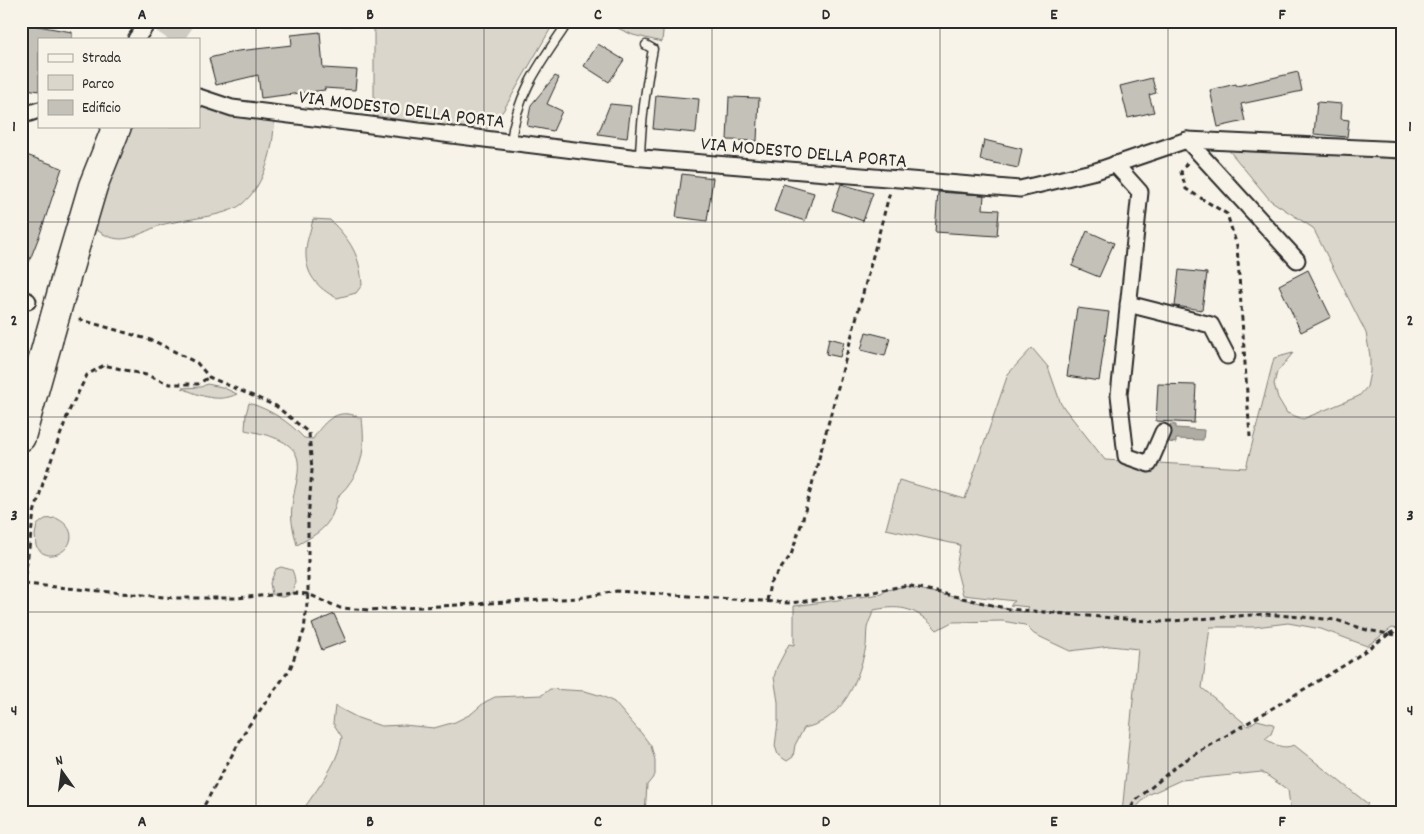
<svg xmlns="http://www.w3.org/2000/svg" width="1424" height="834" font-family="Dekko,sans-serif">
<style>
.green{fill:#dad6cc;stroke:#82807c}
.water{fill:#afaca4;stroke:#7a7874}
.building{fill:#c4c1b9;stroke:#2b2b2b}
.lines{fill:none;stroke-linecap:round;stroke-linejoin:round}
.highway-tunnel{stroke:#cecbc2;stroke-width:28;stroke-dasharray:28 14;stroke-linecap:butt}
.lane-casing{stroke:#2b2b2b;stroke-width:11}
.street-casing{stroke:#2b2b2b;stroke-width:19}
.highway-casing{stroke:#2b2b2b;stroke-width:31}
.path{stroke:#2b2b2b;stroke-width:3;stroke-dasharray:5 4;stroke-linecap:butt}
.lane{stroke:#f7f3e8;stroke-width:8}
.street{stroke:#f7f3e8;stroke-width:15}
.highway{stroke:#f7f3e8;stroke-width:28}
.highway-bridge-casing{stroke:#2b2b2b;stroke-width:31;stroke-linecap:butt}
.highway-bridge{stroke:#f7f3e8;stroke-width:28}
.grid{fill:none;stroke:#2b2b2b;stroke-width:1;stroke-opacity:0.55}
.labels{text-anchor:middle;stroke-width:5;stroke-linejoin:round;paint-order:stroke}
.street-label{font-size:20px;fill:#2b2b2b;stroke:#f7f3e8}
.neatline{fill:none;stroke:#2b2b2b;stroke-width:2}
.grid-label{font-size:16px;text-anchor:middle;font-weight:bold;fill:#2b2b2b}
</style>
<rect width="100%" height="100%" fill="#f7f3e8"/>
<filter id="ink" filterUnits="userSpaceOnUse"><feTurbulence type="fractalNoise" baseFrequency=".02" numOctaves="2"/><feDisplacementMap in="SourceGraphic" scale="10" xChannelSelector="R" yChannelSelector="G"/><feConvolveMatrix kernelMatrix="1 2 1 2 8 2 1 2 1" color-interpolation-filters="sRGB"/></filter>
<g filter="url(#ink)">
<g class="green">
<polygon points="185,21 555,21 503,111 484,132 374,118 374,26 182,25"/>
<polygon points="602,21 664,21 662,42 633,35"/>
<path d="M199,102L274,120C274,148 265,185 242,204C226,217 182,219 161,225C149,229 134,239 121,239C110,239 102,233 93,228L129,126H199Z"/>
<path d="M1227,148L1403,154V630L1392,628L1367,646L1321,629L1288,623L1255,627H1210L1202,688L1248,726L1257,720L1273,724L1274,726L1271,734L1265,739C1275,744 1282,750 1294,745L1368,804L1361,813H1291L1288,790L1262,772L1181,780L1148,795L1131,813H1122L1138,649L1110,646L1070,651L1034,634L1025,625L1002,621L952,622L937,630C917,609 903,604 874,610C872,616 868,622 867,628C866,636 867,644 865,651C856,686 842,720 804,728L795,745L793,757L787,761L778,755L775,746L778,722V702L774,677L777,667L789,644L794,645V606L881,594L887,590L905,586L1011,610L1025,612L1029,607L1010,605L1015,601L963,595L956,568L960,545L886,529L899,480L965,499L1008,374L1032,348L1048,367L1061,404L1105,460L1246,468L1274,358L1293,353L1277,372L1274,384L1278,398L1287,413L1303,419L1359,396L1367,387L1370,372V356L1366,333L1313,228L1270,200Z"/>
<path d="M313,219L330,220C351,241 360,255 362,285L356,293L337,298C317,288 305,274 306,251C306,241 311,230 313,219Z"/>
<path d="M207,384L222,387L237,394C219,403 200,396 182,388L201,387Z"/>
<path d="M249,403C271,410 288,421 304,438L313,439C325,419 340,406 362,419C365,444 364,465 348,485C346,489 342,491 340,494C336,500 335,509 332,515C325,531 311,537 297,545C294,533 290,520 292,507C293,492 300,476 298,461C295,439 263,434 245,430L246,414Z"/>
<path d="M56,518C87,533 63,561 45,554C41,553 39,549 36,546L35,535L37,525L45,519Z"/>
<path d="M281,567L292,570C300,587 291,604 272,594L270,583L276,569Z"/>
<path d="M550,689L585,691L602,696L614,702L642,734L651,746L655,760V775L647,785L645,813H301C317,788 337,767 342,737L333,723L335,706L358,718L381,726L404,725L434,728L455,722L471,714L485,702L495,697L542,695Z"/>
</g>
<polygon class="water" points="1170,424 1176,425 1176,428 1204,430 1203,440 1176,439 1176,443 1169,442"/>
<g class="building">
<polygon points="21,23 72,32 72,39 39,39 39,91 21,88"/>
<polygon points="320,32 323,68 357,70 355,90 324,88 325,90 261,98 258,75 216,85 209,58 238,51 292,45 291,35"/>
<polygon points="598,44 624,60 609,82 584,66"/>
<polygon points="1298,72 1302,91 1241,104 1245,121 1218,127 1210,90 1236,84 1237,86"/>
<polygon points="555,76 559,78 547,104 562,111 553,131 527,126 531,105"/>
<polygon points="1152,78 1156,93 1149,95 1154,112 1128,118 1120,86"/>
<polygon points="656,95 699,99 696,133 653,129"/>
<polygon points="729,97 759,98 757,141 727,140"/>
<polygon points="1317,102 1342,104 1341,119 1349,120 1347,137 1314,134"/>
<polygon points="610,104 631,106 627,138 598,134"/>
<polygon points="984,140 1022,149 1018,168 980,160"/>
<polygon points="21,153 62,168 40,234 22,280"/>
<polygon points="682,174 713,178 707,221 676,217"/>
<polygon points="783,184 814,193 805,221 774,211"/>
<polygon points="841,184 873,193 863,221 832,210"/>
<polygon points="938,192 984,195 983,209 999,210 997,236 935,232"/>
<polygon points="1087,231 1114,243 1099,277 1072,266"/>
<polygon points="1179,270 1207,273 1202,310 1175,306"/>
<polygon points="1308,270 1331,317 1301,332 1279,285"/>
<polygon points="1077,308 1109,312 1099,381 1067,376"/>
<polygon points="866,332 890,338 885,356 861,350"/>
<polygon points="829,338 844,342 840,357 826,354"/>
<polygon points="1158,384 1196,385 1194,423 1156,421"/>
<polygon points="334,614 346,641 322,650 312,624"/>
</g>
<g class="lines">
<polyline class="highway-tunnel" points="168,39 180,21"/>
<defs>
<g id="lane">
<path d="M511,142C516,95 541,62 567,24"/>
<path d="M640,157C641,121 646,85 653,49L646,45"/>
</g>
<g id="street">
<polyline points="136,39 149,21"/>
<polyline points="199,97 232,108 631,157 1020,189 1096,171 1187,140 1403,150"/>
<polyline points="21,116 39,110"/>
<polyline points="1187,140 1297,260"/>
<polyline points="1115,164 1140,192 1119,395 1126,456 1149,464 1163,432"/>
<polyline points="21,298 28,301"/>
<polyline points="1128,304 1211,325 1227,356"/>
</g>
<g id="highway">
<polyline points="65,281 93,186 117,126"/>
<polyline points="21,437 48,341"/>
</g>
</defs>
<use href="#lane" class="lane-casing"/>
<use href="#street" class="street-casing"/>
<use href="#highway" class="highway-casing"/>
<g class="path">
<polyline points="1187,163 1181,172 1186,189 1227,214 1237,246 1250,437"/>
<polyline points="24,584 175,598 237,598 295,593 308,594 308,520 312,470 309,433 276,406 209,377 197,363 154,341 75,318"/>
<polyline points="21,593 26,569 34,513 44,480 69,411 87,375 104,365 146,375 170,384 198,384 209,377"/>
<polyline points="767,601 770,583 791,555 802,522 890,192"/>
<polyline points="1389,634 1403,626"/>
<polyline points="1390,634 1403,636"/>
<polyline points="200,813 247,728 290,669 304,631 308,594 340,608 369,610 578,598 617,591 790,603 869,593 907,585 1009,609 1158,622 1265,614 1336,620 1367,630 1389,634 1348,663 1179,764 1135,801 1128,813"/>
</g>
<use href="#lane" class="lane"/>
<use href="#street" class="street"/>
<use href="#highway" class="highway"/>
<defs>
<polyline id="highway-bridge" points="48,341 65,281"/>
</defs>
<use href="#highway-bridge" class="highway-bridge-casing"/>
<use href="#highway-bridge" class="highway-bridge"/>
</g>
</g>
<path class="grid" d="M256,21V813M484,21V813M712,21V813M940,21V813M1168,21V813M21,222H1403M21,417H1403M21,612H1403"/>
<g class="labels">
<g class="street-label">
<text transform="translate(402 108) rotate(7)" y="7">VIA MODESTO DELLA PORTA</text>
<text transform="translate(804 151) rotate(5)" y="7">VIA MODESTO DELLA PORTA</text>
</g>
</g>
<rect width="1424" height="834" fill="none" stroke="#f7f3e8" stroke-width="55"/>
<rect x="38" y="38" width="162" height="90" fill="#f7f3e8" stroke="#a5a39c"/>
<rect x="48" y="54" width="25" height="8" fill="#f7f3e8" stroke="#a5a39c"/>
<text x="82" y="62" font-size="15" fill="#2b2b2b">Strada</text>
<rect x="48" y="75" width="25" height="15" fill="#dad6cc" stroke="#a5a39c"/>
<text x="82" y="88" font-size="15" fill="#2b2b2b">Parco</text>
<rect x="48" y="100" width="25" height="15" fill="#c4c1b9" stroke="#a5a39c"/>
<text x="82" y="112" font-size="15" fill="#2b2b2b">Edificio</text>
<g transform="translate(62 772) rotate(346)" stroke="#f7f3e8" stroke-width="4" paint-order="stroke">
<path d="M0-4L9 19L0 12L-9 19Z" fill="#2b2b2b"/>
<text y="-8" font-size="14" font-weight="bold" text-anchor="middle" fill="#2b2b2b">N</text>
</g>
<rect x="28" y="28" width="1368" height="778" class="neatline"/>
<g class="grid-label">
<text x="142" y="19">A</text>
<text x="370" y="19">B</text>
<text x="598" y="19">C</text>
<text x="826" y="19">D</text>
<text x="1054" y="19">E</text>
<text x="1282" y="19">F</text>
<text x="14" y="131">1</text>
<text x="1410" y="131">1</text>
<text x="14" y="325">2</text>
<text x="1410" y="325">2</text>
<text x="14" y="520">3</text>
<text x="1410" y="520">3</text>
<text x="14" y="715">4</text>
<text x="1410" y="715">4</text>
<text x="142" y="826">A</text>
<text x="370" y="826">B</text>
<text x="598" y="826">C</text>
<text x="826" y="826">D</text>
<text x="1054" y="826">E</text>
<text x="1282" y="826">F</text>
</g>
</svg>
